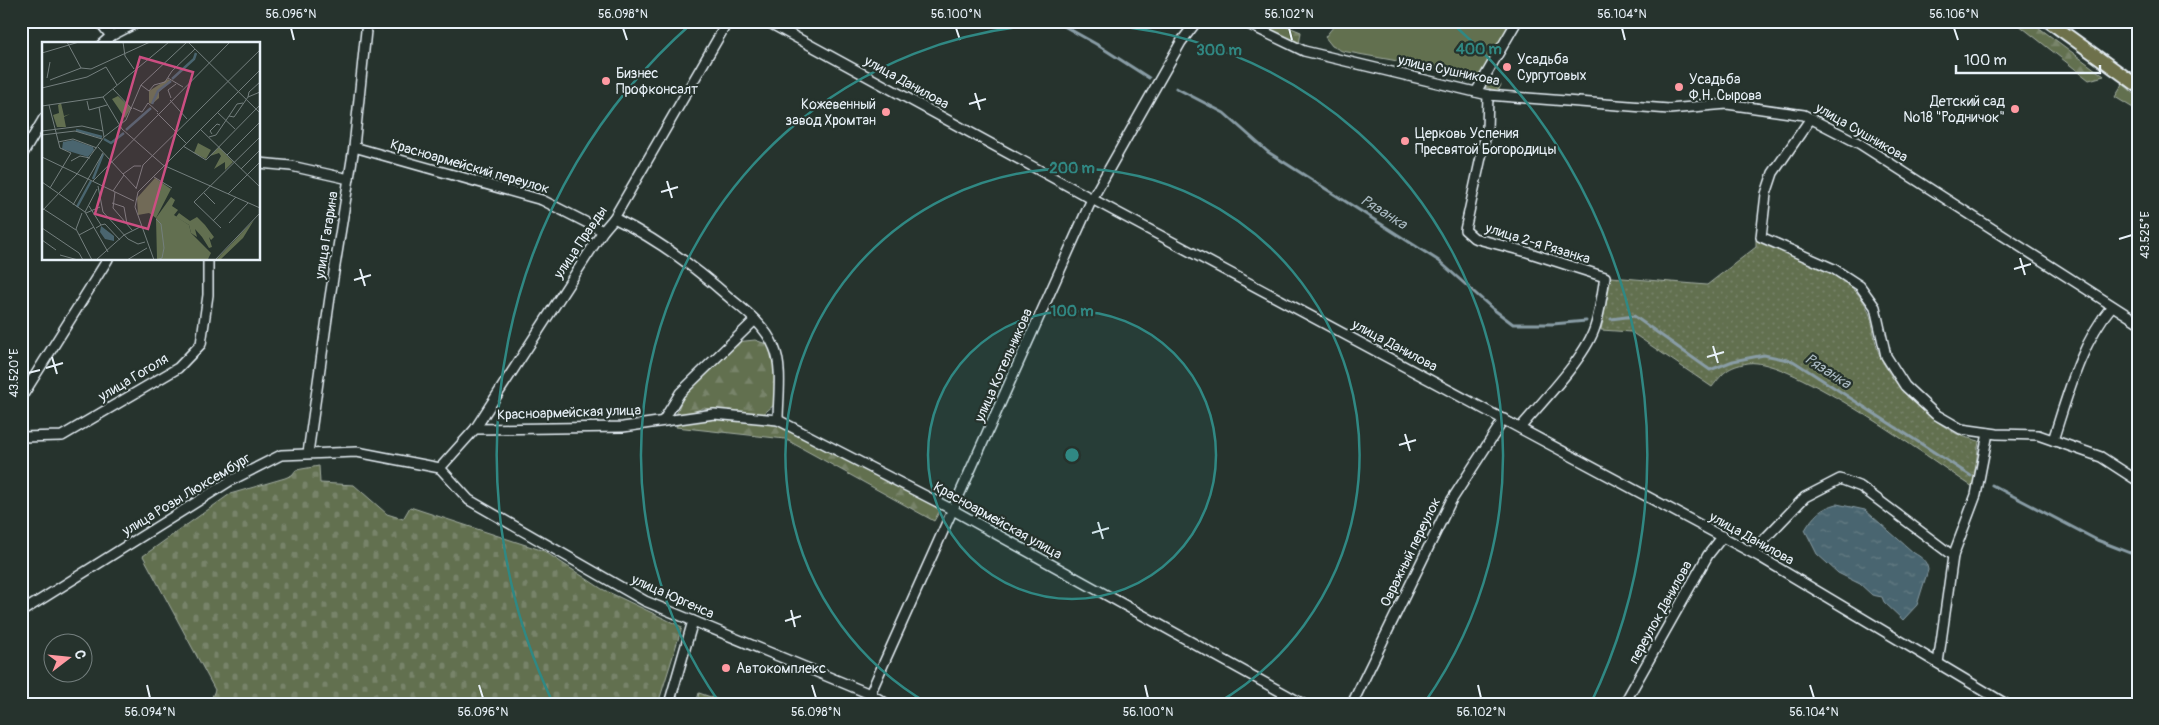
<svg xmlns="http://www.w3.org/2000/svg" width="2159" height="725" font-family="Pangolin,sans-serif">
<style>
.grass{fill:url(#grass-dots);stroke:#a5b0a4}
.forest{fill:url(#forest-firs);stroke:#a5b0a4}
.cemetery{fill:url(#cemetery-stones);stroke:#a5b0a4}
.pitch{fill:#626f50;stroke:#a5b0a4}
.water{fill:url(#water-ripples);stroke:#899da6}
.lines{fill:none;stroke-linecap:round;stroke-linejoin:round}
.stream{stroke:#899da6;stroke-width:3}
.minor-casing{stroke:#e8f1f8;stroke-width:12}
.major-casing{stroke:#e8f1f8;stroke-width:15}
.minor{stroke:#26332d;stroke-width:9}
.major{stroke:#6e714b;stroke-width:11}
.ticks{fill:none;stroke:#e8f1f8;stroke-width:2}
.ring{fill:none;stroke:#308883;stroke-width:2.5}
.poi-dot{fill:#ff9aa2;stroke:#26332d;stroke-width:2}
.labels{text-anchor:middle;stroke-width:4.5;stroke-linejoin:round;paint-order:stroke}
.poi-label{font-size:14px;fill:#e8f1f8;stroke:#26332d;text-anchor:start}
.street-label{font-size:14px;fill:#e8f1f8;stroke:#26332d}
.water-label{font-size:15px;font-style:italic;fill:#a9b9c1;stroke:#26332d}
.inset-river{fill:none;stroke:#4a656f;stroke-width:2.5}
.inset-road{fill:none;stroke:#747f7e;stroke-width:1}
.view{fill:#cc4e82;fill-opacity:0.15;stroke:#cc4e82;stroke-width:2.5}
.inset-edge{fill:none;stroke:#e8f1f8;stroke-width:2.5}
.centre{fill:#308883;stroke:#26332d;stroke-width:2.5}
.ring-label{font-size:15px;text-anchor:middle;font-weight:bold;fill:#308883;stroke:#26332d;stroke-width:4.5;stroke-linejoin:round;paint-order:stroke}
.neatline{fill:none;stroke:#e8f1f8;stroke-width:2}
.ticks-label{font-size:12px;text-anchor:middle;fill:#e8f1f8}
</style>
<defs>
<pattern id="grass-dots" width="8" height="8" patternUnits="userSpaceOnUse" patternTransform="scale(1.25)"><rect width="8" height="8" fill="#626f50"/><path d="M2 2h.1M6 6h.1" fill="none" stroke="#78846a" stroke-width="1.8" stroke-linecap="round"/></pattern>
<pattern id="forest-firs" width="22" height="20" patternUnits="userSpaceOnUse" patternTransform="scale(1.25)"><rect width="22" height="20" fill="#626f50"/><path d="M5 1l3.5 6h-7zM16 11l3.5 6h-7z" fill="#78846a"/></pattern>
<pattern id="cemetery-stones" width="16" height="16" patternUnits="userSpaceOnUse" patternTransform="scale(1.25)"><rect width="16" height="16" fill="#626f50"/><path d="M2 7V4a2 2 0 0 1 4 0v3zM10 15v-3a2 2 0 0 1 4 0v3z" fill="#78846a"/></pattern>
<pattern id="water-ripples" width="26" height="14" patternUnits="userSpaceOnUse" patternTransform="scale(1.25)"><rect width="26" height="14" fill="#4a656f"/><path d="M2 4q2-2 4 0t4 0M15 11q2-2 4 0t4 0" fill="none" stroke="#647c84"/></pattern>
</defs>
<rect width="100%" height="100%" fill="#26332d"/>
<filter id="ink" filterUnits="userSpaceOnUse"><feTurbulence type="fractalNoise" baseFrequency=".02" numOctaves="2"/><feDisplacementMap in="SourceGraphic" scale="10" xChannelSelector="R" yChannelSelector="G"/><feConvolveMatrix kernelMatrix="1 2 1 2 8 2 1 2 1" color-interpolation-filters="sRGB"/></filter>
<g filter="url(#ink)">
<g class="grass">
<polygon points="1486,80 1501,85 1498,91 1484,87"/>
<path d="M1756,240C1787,254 1835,268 1857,293C1877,316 1870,332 1880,356C1893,387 1928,419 1957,434C1963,437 1972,439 1979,441L1973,487C1933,461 1790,356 1748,363C1727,367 1724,372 1712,387L1631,332L1601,330L1611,277L1707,285L1756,247Z"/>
</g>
<g class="forest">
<polygon points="1269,21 1274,21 1301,32 1299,45 1265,31"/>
<polygon points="2014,21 2030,21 2104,76 2089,80"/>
<polygon points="2123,84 2138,97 2138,111 2115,97"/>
<path d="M755,340L769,345C776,365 775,385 774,405L761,416L703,408L685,415H676L684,394L736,342Z"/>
<polygon points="714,416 780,423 942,507 934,521 785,439 676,427 678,423"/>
<polygon points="699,693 731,704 696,704"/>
</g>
<polygon class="cemetery" points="319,466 320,483 354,485 387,514 403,519 410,507 544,551 602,589 682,627 658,704 209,704 215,690 143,556 230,494 285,478 292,475 296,470"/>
<polygon class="pitch" points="1338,21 1512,21 1481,76 1342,51 1332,46 1325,37"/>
<path class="water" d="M1837,504L1865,510L1914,553C1921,557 1927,561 1928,570L1917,605L1903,620L1884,602L1882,597L1872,595L1860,584L1838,573L1817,554L1805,530C1813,516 1821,508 1837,504Z"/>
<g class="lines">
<g class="stream">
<polyline points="1055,21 1096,44 1149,78"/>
<polyline points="1176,88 1224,113 1268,152 1439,261 1493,309 1513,324 1553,324 1586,321"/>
<polyline points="1611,319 1634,316 1710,370 1733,361 1764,355 1793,361 1971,476"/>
<polyline points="1992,485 2097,540 2138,556"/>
</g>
<defs>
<g id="minor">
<polyline points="99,21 111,36"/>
<polyline points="766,21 1092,199 1760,557 2006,704"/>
<polyline points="1242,21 1304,51 1488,95 1669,109 1727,104 1804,115 1860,144 2138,322"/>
<polyline points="102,44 111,36 140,21"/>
<polyline points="1476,92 1517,21"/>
<path d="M1488,95L1487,130L1465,230L1474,238L1527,252L1605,277C1602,294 1600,314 1594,330C1583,360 1541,403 1520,428"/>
<polyline points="1811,118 1773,173 1766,194 1761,237 1834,269 1860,286 1875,307 1886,356 1905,386 1935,414 1961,429 1997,434 2038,435 2101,457 2138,481"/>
<polyline points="354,147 542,200 603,231"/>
<polyline points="21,157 44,118"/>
<polyline points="259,163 291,166 349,179"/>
<path d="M614,218C657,239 695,267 731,299C747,312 766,327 774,347C783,367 778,399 778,420"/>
<polyline points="21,398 108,259"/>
<polyline points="663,421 680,393 755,320"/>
<polyline points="475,429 623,427 714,414 778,420 953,510 1303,704"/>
<polyline points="21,437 62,436 178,368 201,344 208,295 208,259"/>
<path d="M2053,440C2068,394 2081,343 2112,306"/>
<polyline points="308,453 330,297 354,147 367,21"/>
<polyline points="440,468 475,429 603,231 614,218 728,21"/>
<polyline points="440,468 469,500 645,601 870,694 887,704"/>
<polyline points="1752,552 1805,497 1840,479 1861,487 1953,556"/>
<polyline points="21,612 230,481 281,455 357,452 440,468"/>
<polyline points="1938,663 1953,556 1976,495 1988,433"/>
<polyline points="669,704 693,621"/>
<polyline points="868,704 870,694 1092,199 1181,42 1197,21"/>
<polyline points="1352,704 1451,501 1504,419"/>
<polyline points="1624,704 1708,555 1723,536"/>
</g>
<polyline id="major" points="2048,21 2138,86"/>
</defs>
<use href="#minor" class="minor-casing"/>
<use href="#major" class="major-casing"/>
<use href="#minor" class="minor"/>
<use href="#major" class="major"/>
</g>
</g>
<path class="ticks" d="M291,28L294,40M623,28L627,40M956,28L960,40M1289,28L1292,40M1622,28L1625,40M1954,28L1958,40M975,93L980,110M969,104L986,99M667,181L672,198M661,192L678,187M2119,239L2132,235M2020,258L2025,275M360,269L365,286M2014,269L2031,264M354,280L371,275M1713,346L1718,363M52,357L57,374M1707,357L1724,352M46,368L63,363M28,373L40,370M1405,434L1410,451M1399,445L1416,440M1098,522L1103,539M1092,533L1109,528M791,610L795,627M785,621L801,616M147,685L150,698M479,685L483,698M812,685L816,698M1145,685L1148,698M1478,685L1481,698M1810,685L1814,698"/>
<circle cx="1072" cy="455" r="144" fill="#308883" fill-opacity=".12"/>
<g class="ring">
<circle cx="1072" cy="455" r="144"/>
<path d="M929 704A287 287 0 1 1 1216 704"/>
<path d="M719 702A431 431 0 1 1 1425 702"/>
<path d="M553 703A575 575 0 0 1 691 24M1453 24A575 575 0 0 1 1591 703"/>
</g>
<g class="poi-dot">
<circle cx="1507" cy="67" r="5"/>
<circle cx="606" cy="81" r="5"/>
<circle cx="1679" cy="87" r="5"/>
<circle cx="2015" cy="109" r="5"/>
<circle cx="886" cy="112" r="5"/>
<circle cx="1405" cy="141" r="5"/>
<circle cx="726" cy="668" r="5"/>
</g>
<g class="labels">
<g class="poi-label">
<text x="1517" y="64">Усадьба<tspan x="1517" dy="16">Сургутовых</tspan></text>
<text x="616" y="78">Бизнес<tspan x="616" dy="16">Профконсалт</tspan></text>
<text x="1689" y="84">Усадьба<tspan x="1689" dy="16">Ф.Н. Сырова</tspan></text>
<text x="2005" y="106" text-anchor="end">Детский сад<tspan x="2005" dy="16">№18 "Родничок"</tspan></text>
<text x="876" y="109" text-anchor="end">Кожевенный<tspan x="876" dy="16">завод Хромтан</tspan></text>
<text x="1415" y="138">Церковь Успения<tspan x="1415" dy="16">Пресвятой Богородицы</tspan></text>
<text x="736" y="673">Автокомплекс</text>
</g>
<g class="street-label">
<text transform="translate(1449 70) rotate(12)" y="5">улица Сушникова</text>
<text transform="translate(907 82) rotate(29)" y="5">улица Данилова</text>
<text transform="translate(1862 132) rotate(30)" y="5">улица Сушникова</text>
<text transform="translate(470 166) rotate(16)" y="5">Красноармейский переулок</text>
<text transform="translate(326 235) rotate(-81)" y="5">улица Гагарина</text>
<text transform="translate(580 242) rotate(-56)" y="5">улица Правды</text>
<text transform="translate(1538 243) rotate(17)" y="5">улица 2-я Рязанка</text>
<text transform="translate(1395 345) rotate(28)" y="5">улица Данилова</text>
<text transform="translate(1003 365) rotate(-66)" y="5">улица Котельникова</text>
<text transform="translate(133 377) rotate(-31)" y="5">улица Гоголя</text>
<text transform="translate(569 412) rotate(-2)" y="5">Красноармейская улица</text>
<text transform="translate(186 494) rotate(-31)" y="5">улица Розы Люксембург</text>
<text transform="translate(998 520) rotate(29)" y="5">Красноармейская улица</text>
<text transform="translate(1752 538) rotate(29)" y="5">улица Данилова</text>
<text transform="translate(1410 552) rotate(-64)" y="5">Овражный переулок</text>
<text transform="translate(673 596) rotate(24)" y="5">улица Юргенса</text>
<text transform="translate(1660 612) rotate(-61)" y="5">переулок Данилова</text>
</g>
<g class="water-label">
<text transform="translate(1384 212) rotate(32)" y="5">Рязанка</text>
<text transform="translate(1828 371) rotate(33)" y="5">Рязанка</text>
</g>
</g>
<g transform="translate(42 42)">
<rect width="218" height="218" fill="#26332d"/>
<path d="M126,37L129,39L117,50V56L110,62L107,61V49ZM19,61L22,74L28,72L22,75L24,85H15L11,73L17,71L16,63ZM156,101L169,108L164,117L152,111ZM129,155L133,158L130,164L136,168L132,173L147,183L149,191L169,211L166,217H115L114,176Z" fill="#626f50"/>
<path d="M177,105L191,120L183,128V120L172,127L179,114L177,111L168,114ZM137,171L148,179L155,175L163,183L172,195L169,198L167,195L170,205L167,206L155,187L160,195L153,187L155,195L149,191L147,183L134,175ZM212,178L201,196L179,217L174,218Z" fill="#626f50"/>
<path d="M113,136L129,147L114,176L107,171L96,173L95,156Z" fill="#626f50"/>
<path d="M76,54L89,66L83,76L70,57Z" fill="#626f50"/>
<path d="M31,98L51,105L52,108L46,115L20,107L21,100ZM59,184L72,194V199L63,197L58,190Z" fill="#4a656f"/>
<path class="inset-river" d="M130,37L152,17L154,11M110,62L116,49L129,39M34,88L60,95M84,88L109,66M62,97L69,101L82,91M51,137L61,112M35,165L49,139"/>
<path class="inset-road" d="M25,0L39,26M81,0L83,14L92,27M146,0L218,71M0,11L37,0M64,25L75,43M5,36L8,20M126,36L141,45M8,38L39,26L49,27L108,0M99,43L107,49L112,43L123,40L130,29L153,7M0,46L45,35L64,25M71,47L90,67M61,55L80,87L121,123L218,166M206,55L207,50L218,40M129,56L126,48L134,42M128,58L145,77M45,59L47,68L65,63M7,63L18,106L29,111L8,146M0,64L61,55L127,0M57,65L62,95M91,66L100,70L106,61L116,70M175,70L193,87M115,71L133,89M187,74L195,62L201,61M158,87L218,145M0,89L40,84L61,89M133,90L144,101M170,92L168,89L175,82L178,83M0,93L33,89L60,97M167,95L174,93L187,74L192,75L206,55L218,50M16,100L31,97L55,106M141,104L164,118L218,63M56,105L94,146M185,113L218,80M0,115L92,159M29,119L38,114L48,116M199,127L218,108M81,132L92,124H99M112,135L130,146M51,139L188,0M0,140L43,170L66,210M56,144L61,170L86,197L96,202L103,200M94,147L101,123L218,8M71,149L82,133M73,150L71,166L90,188M162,151L173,162M186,152L218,120M70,161L82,165L85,182M31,163L61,111M47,164L59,183L54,186M0,166L34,188M0,169L35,132L62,95L84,78L99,43L145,0M43,170L55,147M40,171L34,187L50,218M44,171L58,165M171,179L194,155M187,181L206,161M59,183L63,182L78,198M0,186L37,211L41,218M179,186L152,160L218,95M37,193L52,185M0,198L14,208M18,213L36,218M54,218L82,193L98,185M85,218L105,206M112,218L93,165L96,150L218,28M114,218L120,216L122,206L119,182L114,177M173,218L218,171"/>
<path class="view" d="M98,15L151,30L106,187L53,172Z"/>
<rect width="218" height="218" class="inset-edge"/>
</g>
<circle cx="1072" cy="455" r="8" class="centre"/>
<g class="ring-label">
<text x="1479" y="54">400 m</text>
<text x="1219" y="55">300 m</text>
<text x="1072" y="173">200 m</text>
<text x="1072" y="316">100 m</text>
</g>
<rect width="2159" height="725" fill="none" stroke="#26332d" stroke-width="55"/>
<g transform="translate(68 658) rotate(74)"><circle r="24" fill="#26332d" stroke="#747f7e"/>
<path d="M0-4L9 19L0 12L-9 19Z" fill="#ff9aa2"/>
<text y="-8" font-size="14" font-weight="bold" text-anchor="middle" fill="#e8f1f8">С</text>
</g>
<path d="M1956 65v8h144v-8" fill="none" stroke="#e8f1f8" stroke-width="2.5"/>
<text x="1964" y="65" font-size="15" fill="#e8f1f8" stroke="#26332d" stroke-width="4" paint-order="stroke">100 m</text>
<rect x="28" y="28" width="2104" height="670" class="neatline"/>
<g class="ticks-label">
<text x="291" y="18">56.096°N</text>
<text x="623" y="18">56.098°N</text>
<text x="956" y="18">56.100°N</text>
<text x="1289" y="18">56.102°N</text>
<text x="1622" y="18">56.104°N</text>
<text x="1954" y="18">56.106°N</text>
<text transform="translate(2145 235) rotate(-90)" y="4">43.525°E</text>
<text transform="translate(14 373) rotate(-90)" y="4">43.520°E</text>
<text x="150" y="716">56.094°N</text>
<text x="483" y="716">56.096°N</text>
<text x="816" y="716">56.098°N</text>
<text x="1148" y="716">56.100°N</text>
<text x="1481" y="716">56.102°N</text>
<text x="1814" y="716">56.104°N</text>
</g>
</svg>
